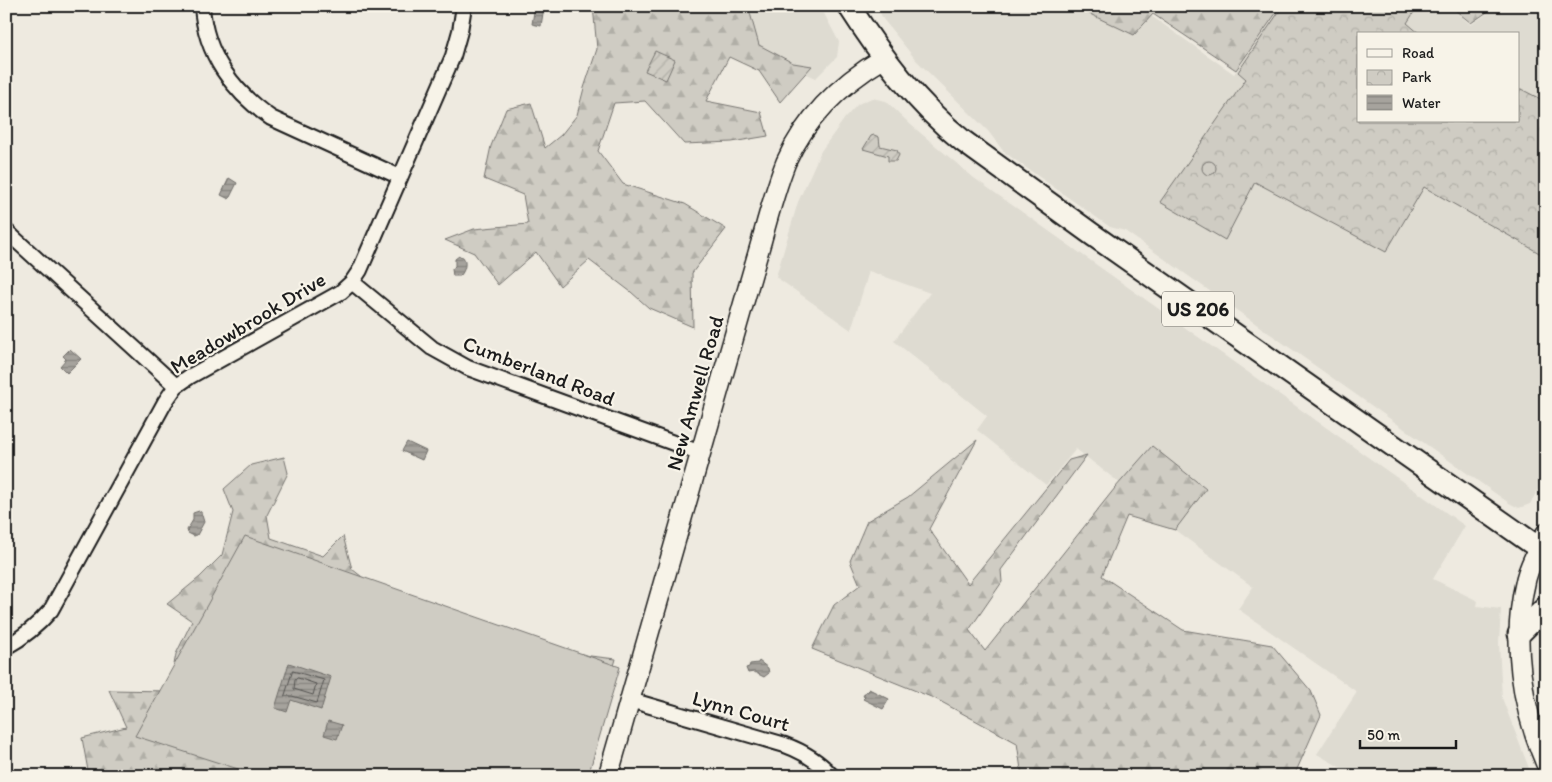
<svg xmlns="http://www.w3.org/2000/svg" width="1552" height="782" font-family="Itim,sans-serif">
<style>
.built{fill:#dedbd1;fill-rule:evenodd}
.forest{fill:url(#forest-firs);stroke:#767470}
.park{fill:url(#park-crowns);stroke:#767470}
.garden{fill:url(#garden-furrows);stroke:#767470}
.pitch{fill:#cfccc3;stroke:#767470}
.water{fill:url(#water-rules);stroke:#6f6d69}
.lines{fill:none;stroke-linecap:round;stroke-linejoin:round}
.shore{stroke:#535250;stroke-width:1}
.street-casing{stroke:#1c1c1c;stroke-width:18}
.secondary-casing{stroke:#1c1c1c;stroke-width:22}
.primary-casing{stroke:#1c1c1c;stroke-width:25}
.street{stroke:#f7f3e8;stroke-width:14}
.secondary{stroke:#f7f3e8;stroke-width:19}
.primary{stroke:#f7f3e8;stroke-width:21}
.labels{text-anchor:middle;stroke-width:4.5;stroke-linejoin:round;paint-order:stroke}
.shield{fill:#f7f3e8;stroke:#5e5c59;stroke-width:1}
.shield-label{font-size:20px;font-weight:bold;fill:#1c1c1c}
.street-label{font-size:21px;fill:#1c1c1c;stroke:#f7f3e8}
</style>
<defs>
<pattern id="forest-firs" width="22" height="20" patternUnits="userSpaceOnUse" patternTransform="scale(1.25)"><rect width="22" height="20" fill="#cfccc3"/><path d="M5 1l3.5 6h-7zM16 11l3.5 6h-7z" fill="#b1afa7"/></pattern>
<pattern id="park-crowns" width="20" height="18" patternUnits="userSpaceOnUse" patternTransform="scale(1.25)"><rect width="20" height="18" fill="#cfccc3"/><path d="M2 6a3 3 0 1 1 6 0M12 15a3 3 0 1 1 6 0" fill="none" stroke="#b1afa7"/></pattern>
<pattern id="garden-furrows" width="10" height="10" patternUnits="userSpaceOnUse" patternTransform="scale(1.25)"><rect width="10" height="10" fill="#cfccc3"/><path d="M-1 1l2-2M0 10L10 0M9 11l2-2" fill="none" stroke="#b1afa7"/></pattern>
<pattern id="water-rules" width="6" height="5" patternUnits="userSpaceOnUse" patternTransform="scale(1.25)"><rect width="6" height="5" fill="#a6a39d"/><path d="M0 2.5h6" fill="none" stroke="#86847f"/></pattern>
</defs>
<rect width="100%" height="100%" fill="#eeeae0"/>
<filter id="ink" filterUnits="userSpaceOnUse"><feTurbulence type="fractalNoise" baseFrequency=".02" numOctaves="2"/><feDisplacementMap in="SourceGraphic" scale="10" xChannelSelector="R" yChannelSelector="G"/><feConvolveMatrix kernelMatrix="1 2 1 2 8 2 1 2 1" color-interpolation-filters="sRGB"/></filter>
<g filter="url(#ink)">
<g class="built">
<polygon points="744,6 820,6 839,42 837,57 816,78 755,50"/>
<path d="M877,6H1108L1147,13L1234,74L1282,6H1449L1471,25L1498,6H1546V475L1530,504L1519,508L1509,503L1125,231L1110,227L1004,152L988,131L916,60L883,19ZM1358,34H1518V121H1358Z"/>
<polygon points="872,98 886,101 911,125 974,178 1465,526 1433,579 1478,601 1477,606 1501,609 1499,643 1502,698 1532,776 1344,776 1350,773 1317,754 1357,692 1238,609 1253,587 1175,530 1207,488 1121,484 1076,449 1046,485 977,430 987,416 894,341 930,293 869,271 851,330 776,277 798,202 821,151 845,118 858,104"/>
</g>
<g class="forest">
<polygon points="593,6 748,6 759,45 793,63 812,66 780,102 759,71 729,57 706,101 761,112 768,136 732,142 684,144 645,101 614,103 598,151 623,184 685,204 726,229 692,273 693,327 649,308 631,292 589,260 560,286 536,252 498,285 474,253 445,240 474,229 528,224 523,195 484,179 491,146 506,109 531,103 545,148 561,135 577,115 584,88 597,49"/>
<polygon points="1073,6 1281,6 1236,70 1153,14 1134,35"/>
<polygon points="1450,6 1496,6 1471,23"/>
<polygon points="977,440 929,529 968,584 1069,460 1087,455 1001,570 1002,582 969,630 985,651 1115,488 1152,446 1206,489 1175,530 1127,516 1102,576 1183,630 1272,645 1311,691 1321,715 1294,776 1022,776 1017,743 936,699 812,649 834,605 860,585 850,561 867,521 908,497"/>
<polygon points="284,457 288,473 267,515 271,538 323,556 343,536 352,569 381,592 573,654 616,659 585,766 282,776 89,776 82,738 126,727 109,690 169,691 176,654 192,621 167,604 200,577 222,555 233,512 224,489 251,465"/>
</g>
<polygon class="park" points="1283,6 1418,6 1407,23 1420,34 1358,34 1358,121 1518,121 1518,94 1521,89 1546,102 1546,245 1541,254 1424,187 1386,252 1255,182 1225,240 1160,202 1246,79 1238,72"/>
<g class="garden">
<polygon points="655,51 675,60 666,80 645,71"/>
<polygon points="874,135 879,137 880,146 897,150 899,155 896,161 888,161 888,156 863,149 871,136"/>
</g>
<g class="pitch">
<circle cx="1209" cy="168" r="7"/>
<polygon points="245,536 620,667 588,776 260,776 135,736"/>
</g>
<g class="water">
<polygon points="535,6 544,7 541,26 532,24"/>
<polygon points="229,178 237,183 229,199 221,195"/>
<path d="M459,256L463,257C467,262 465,271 460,276H453L452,269L455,266V259Z"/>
<polygon points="70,349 81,359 67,373 60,366 66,359 63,356"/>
<polygon points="407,442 426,451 422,460 402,451"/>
<polygon points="199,511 201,512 204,522 197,535 194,536 188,533 187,530 193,520 193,513"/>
<polygon points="759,661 768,668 769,673 764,677 754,672 748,673 746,668 749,667 750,664 758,663"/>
<polygon points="289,663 331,677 321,710 291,700 287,712 275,708"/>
<polygon points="869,689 889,699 883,709 863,699 865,697 863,696 866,691 868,692"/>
<polygon points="328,721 342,725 337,739 324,735"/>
</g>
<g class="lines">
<g class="shore">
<polygon points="293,671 324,680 317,703 292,696 285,696"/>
<polygon points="298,678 316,684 313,695 294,689 295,680"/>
</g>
<defs>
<g id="street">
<path d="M202,6C205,54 233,92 271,118L400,177"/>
<polyline points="6,231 176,386"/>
<polyline points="352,282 432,348 468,368 701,453"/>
<path d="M6,647C24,637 38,625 51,610L165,402L176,386L189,377L341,292L352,282L360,270L453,56L460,31L464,6"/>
<path d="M630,700L785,745C804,752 819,761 832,776"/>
</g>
<g id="secondary">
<path d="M1546,533C1539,548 1530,563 1526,579C1511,641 1521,706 1546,764"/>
<path d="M608,776L762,239C769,213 776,187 786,162C806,117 842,83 884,58"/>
</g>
<g id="primary">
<path d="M849,6C881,56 917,104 963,141L1093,235L1546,553"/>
<polyline points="1519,634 1546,607"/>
</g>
</defs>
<use href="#street" class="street-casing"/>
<use href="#secondary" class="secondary-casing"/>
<use href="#primary" class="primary-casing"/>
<use href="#street" class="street"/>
<use href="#secondary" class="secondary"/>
<use href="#primary" class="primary"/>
</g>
</g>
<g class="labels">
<rect class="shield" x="1162" y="291.5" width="72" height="35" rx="4"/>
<g class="shield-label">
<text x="1198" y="316">US 206</text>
</g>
<g class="street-label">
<text transform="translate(248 323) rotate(-31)" y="7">Meadowbrook Drive</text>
<text transform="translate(539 371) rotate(21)" y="7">Cumberland Road</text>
<text transform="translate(695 393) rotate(-74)" y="7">New Amwell Road</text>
<text transform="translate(741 711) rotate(16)" y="7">Lynn Court</text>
</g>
</g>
<rect width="1552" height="782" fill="none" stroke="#f7f3e8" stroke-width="25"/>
<rect x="12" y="12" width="1527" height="757" fill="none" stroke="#1c1c1c" stroke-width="2" filter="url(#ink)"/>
<rect x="1357" y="32" width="162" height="90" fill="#f7f3e8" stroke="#9f9d96"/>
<rect x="1367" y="49" width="25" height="8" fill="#f7f3e8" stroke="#9f9d96"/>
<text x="1402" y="58" font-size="15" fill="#1c1c1c">Road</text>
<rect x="1367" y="70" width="25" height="15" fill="url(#park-crowns)" stroke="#9f9d96"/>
<text x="1402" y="82" font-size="15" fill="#1c1c1c">Park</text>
<rect x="1367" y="95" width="25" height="15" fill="url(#water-rules)" stroke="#9f9d96"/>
<text x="1402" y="108" font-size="15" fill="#1c1c1c">Water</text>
<path d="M1360 740v8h96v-8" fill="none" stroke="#1c1c1c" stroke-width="2.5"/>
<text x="1367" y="740" font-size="15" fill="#1c1c1c" stroke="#f7f3e8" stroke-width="4" paint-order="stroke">50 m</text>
</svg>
